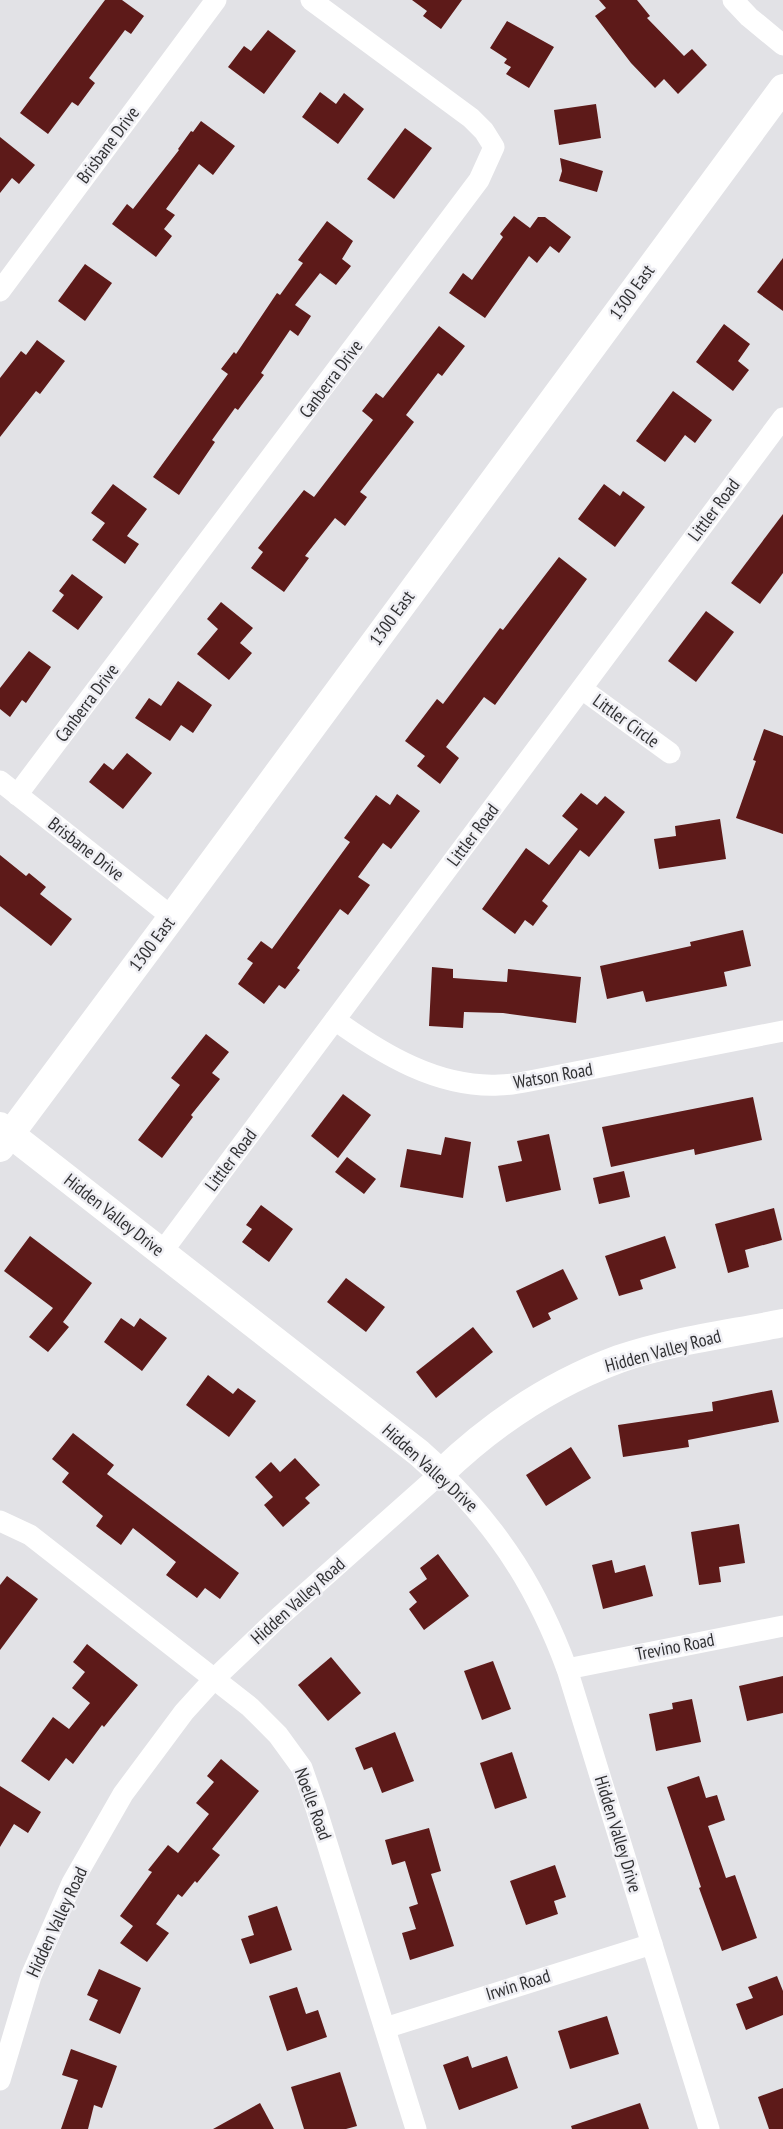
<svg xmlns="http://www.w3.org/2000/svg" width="783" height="2129" font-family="'PT Sans Narrow',sans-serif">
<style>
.building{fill:#5d1a19}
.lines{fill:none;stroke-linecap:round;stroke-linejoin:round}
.street{stroke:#fff;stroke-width:21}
.secondary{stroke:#fff;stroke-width:28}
.primary{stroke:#fff;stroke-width:28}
.labels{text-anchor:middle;stroke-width:5;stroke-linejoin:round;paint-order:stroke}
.street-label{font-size:18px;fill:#313133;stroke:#efeff4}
</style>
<rect width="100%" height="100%" fill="#e2e2e6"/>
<g class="building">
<polygon points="105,0 122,0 144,16 131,34 125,30 89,78 95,83 78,106 72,102 48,134 20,113"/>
<polygon points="412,0 462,0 441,29 423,16 427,11"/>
<polygon points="599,0 637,0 650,16 647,18 684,56 692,49 707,65 678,94 664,79 655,88 631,63 595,16 606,8"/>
<polygon points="507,21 554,47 529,88 506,74 511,67 504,63 507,59 490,48"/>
<polygon points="268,30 296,51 264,94 228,67 244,46 251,51"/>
<polygon points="320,92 336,104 344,93 364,109 338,144 302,117"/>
<polygon points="596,104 601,138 559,145 554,110"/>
<polygon points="201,121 235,146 213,175 199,164 166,209 175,215 164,229 172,236 156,257 112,224 127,204 133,209 179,150 178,149 191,131 193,132"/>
<polygon points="405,128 432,148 394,199 367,179"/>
<polygon points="0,137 35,165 19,184 12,178 0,193"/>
<polygon points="560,158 603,171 597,192 559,181 562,171"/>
<polygon points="514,216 530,228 538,217 545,217 571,237 559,253 550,246 537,263 529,256 485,318 449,293 463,273 472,280 503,237 500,234"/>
<polygon points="327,221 353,241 342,259 351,266 336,285 320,273 295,305 311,316 298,336 290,330 261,373 264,375 238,410 235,408 212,440 215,442 179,495 153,477 228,374 221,369 234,352 236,354 277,293 280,295 303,263 298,260"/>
<polygon points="783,258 783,311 757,292"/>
<polygon points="85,264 112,283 85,321 58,301"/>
<polygon points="724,324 750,344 738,361 749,370 733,391 696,362"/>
<polygon points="439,326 465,346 442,376 438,373 406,415 414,422 360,492 367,497 345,526 335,518 305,556 309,558 284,592 251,568 263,552 258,548 304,490 314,497 373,420 362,411 376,393 383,398"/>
<polygon points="37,340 65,361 40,394 36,391 0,437 0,378 21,351 26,355"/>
<polygon points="673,391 712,420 695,443 685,435 665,462 636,441"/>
<polygon points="113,484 147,509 127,536 139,544 125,564 92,540 105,523 91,513"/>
<polygon points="604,484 620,496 623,491 645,507 615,547 578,519"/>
<polygon points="783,514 783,573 760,604 731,583"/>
<polygon points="559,557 587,579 495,705 484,697 446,747 459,758 440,784 417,766 425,756 405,741 437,699 443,704 500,628 503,630"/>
<polygon points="72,574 103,597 78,630 52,611 64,595 59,591"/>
<polygon points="221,602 253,628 240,643 252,653 229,680 197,654 218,629 207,619"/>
<polygon points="706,611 734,632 696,682 668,661"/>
<polygon points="29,651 51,667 26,703 22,700 10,717 0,709 0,688"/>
<polygon points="178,681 212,705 193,733 181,725 170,741 135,718 149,698 161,706"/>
<polygon points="764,729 783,736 783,834 736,818 756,761 753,760"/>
<polygon points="127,753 152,773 123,809 89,782 104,763 113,770"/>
<polygon points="581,793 597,805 605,796 625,812 589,857 580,850 542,901 548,906 533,926 525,920 515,934 482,909 526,848 549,865 578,829 562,816"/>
<polygon points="397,794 420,811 391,849 383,843 358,877 370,885 348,915 340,909 297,968 300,970 285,989 279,985 264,1004 238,984 253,963 247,959 261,941 272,949 350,842 344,838 376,795 390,805"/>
<polygon points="720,819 726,859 659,869 654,839 676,836 675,826"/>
<polygon points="0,855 26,876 29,873 46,887 40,894 72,919 51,946 0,906"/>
<polygon points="743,930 751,966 724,972 727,986 646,1002 643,991 607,999 600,966 691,946 690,942"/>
<polygon points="432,967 453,969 453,978 507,982 508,969 581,977 576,1023 503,1013 464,1012 463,1028 429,1026"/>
<polygon points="206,1034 229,1052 212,1073 220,1079 191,1115 193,1117 162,1158 138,1140 180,1085 171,1078"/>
<polygon points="343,1094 371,1115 338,1158 311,1136"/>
<polygon points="753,1097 762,1140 695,1155 694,1149 611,1167 602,1127"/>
<polygon points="549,1134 561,1190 506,1202 498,1166 522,1161 517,1141"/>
<polygon points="445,1137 471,1142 463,1198 400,1187 407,1149 441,1155"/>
<polygon points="347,1157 376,1179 364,1194 335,1172"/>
<polygon points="624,1171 630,1197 599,1204 593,1178"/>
<polygon points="261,1205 293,1229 269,1262 242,1242 252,1229 246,1225"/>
<polygon points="774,1208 782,1240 745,1250 749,1267 728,1273 715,1224"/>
<polygon points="30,1236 92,1283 63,1322 69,1327 48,1352 29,1337 53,1308 4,1271"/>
<polygon points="665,1236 676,1268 640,1280 643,1289 619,1296 605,1256"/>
<polygon points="563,1269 578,1299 548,1313 551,1319 533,1328 516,1291"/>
<polygon points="346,1278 385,1307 366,1332 327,1302"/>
<polygon points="121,1318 134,1327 140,1318 167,1338 142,1371 104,1342"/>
<polygon points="473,1327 493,1352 436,1398 416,1372"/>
<polygon points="208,1375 233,1394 238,1388 256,1401 229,1437 186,1405"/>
<polygon points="772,1390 779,1422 688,1440 689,1447 623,1457 618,1425 713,1411 712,1402"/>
<polygon points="73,1433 114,1465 107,1474 239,1573 220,1599 205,1588 197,1598 166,1575 176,1562 133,1528 121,1545 96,1526 103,1516 62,1482 69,1473 52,1459"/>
<polygon points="571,1447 591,1478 546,1506 526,1475"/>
<polygon points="295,1458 320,1485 305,1498 310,1503 283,1527 264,1505 273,1497 255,1477 271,1462 280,1472"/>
<polygon points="739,1524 745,1563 719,1567 721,1582 699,1585 691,1532"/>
<polygon points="438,1554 469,1596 424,1630 409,1609 417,1602 409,1592 427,1579 420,1568"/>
<polygon points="612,1560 615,1573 645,1565 653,1596 603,1609 592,1565"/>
<polygon points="7,1576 38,1599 0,1650 0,1585"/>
<polygon points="87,1644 138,1685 104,1727 102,1725 73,1764 66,1758 49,1781 21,1761 53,1717 69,1729 90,1703 72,1688 85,1672 73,1662"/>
<polygon points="331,1657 361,1693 328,1721 298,1685"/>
<polygon points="493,1661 511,1709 482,1720 464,1671"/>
<polygon points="783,1676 783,1713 747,1721 739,1686"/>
<polygon points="692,1699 701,1742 656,1751 649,1714 673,1709 672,1703"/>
<polygon points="395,1732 414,1781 382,1793 372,1767 364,1770 355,1748"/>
<polygon points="512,1752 527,1798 495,1809 480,1763"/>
<polygon points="221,1759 259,1791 212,1849 220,1855 197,1883 195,1881 182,1897 178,1894 156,1924 169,1933 147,1962 120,1943 133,1926 120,1916 152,1872 148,1870 168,1845 178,1853 209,1814 196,1803 214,1782 207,1776"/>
<polygon points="699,1776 706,1798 717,1795 725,1820 708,1826 726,1878 735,1875 757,1938 722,1951 699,1888 701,1887 667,1787"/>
<polygon points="0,1786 41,1812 28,1833 14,1824 0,1847"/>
<polygon points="429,1828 441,1871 431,1874 454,1946 410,1960 402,1933 416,1929 409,1907 418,1904 405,1861 392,1865 385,1840"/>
<polygon points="555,1865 566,1897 554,1901 558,1914 526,1925 510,1881"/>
<polygon points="277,1906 292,1950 250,1964 241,1939 254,1935 248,1916"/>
<polygon points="99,1969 141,1988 120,2034 89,2020 98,2000 87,1995"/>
<polygon points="777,1976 783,1991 783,2015 746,2030 736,2004 753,1998 748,1987"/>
<polygon points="297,1987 306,2014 318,2010 327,2037 287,2051 269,1996"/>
<polygon points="607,2016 619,2054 570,2069 558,2031"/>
<polygon points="71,2049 117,2066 102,2108 94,2105 88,2129 61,2129 78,2080 62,2075"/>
<polygon points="468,2056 472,2068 507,2056 518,2088 459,2110 443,2065"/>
<polygon points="340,2072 357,2126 346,2129 304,2129 291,2087"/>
<polygon points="783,2088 783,2129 769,2129 758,2097"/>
<polygon points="260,2103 274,2129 213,2129"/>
<polygon points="640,2103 649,2129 572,2129 571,2126"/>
</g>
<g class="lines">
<g class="street">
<polyline points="733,0 749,17 783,45"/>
<polyline points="0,291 216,0"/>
<polyline points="582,689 670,753"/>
<polyline points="0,781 172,917"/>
<polyline points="17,795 479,180 494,147 484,131 471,118 311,0"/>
<path d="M335,1020C382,1054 438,1088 499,1085C509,1085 520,1083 530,1081L783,1031"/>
<polyline points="162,1252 783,418"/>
<polyline points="0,1521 30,1535 250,1707 278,1735 302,1768 316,1808 416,2129"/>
<polyline points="567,1669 783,1626"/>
<polyline points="385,2028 652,1944"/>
<path d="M0,2080L31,1976L72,1883L123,1794L184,1712L214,1679L278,1618L441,1473C501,1531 538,1591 567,1669L709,2129"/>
</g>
<path class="secondary" d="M0,1126L419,1453L441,1473C493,1423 551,1384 619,1359C671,1341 729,1334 783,1323"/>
<polyline class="primary" points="0,1148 172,917 783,88"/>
</g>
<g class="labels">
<g class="street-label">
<text transform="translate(108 145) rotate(-53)" y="6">Brisbane Drive</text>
<text transform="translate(632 292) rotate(-54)" y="6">1300 East</text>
<text transform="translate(331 379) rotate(-53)" y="6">Canberra Drive</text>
<text transform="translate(714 510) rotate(-53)" y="6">Littler Road</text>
<text transform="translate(392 618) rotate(-54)" y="6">1300 East</text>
<text transform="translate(87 703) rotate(-53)" y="6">Canberra Drive</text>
<text transform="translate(626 721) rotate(36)" y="6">Littler Circle</text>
<text transform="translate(473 835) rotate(-53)" y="6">Littler Road</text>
<text transform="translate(86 849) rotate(38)" y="6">Brisbane Drive</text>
<text transform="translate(152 944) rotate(-53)" y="6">1300 East</text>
<text transform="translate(553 1076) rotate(-10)" y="6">Watson Road</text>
<text transform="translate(231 1160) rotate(-53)" y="6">Littler Road</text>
<text transform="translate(114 1215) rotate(38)" y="6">Hidden Valley Drive</text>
<text transform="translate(663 1351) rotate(-15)" y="6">Hidden Valley Road</text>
<text transform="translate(430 1468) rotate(42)" y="6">Hidden Valley Drive</text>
<text transform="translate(298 1601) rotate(-42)" y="6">Hidden Valley Road</text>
<text transform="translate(675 1647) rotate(-11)" y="6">Trevino Road</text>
<text transform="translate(313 1804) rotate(70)" y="6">Noelle Road</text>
<text transform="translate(618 1834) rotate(73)" y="6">Hidden Valley Drive</text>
<text transform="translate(57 1922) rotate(-65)" y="6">Hidden Valley Road</text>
<text transform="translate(518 1985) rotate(-17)" y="6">Irwin Road</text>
</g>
</g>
</svg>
